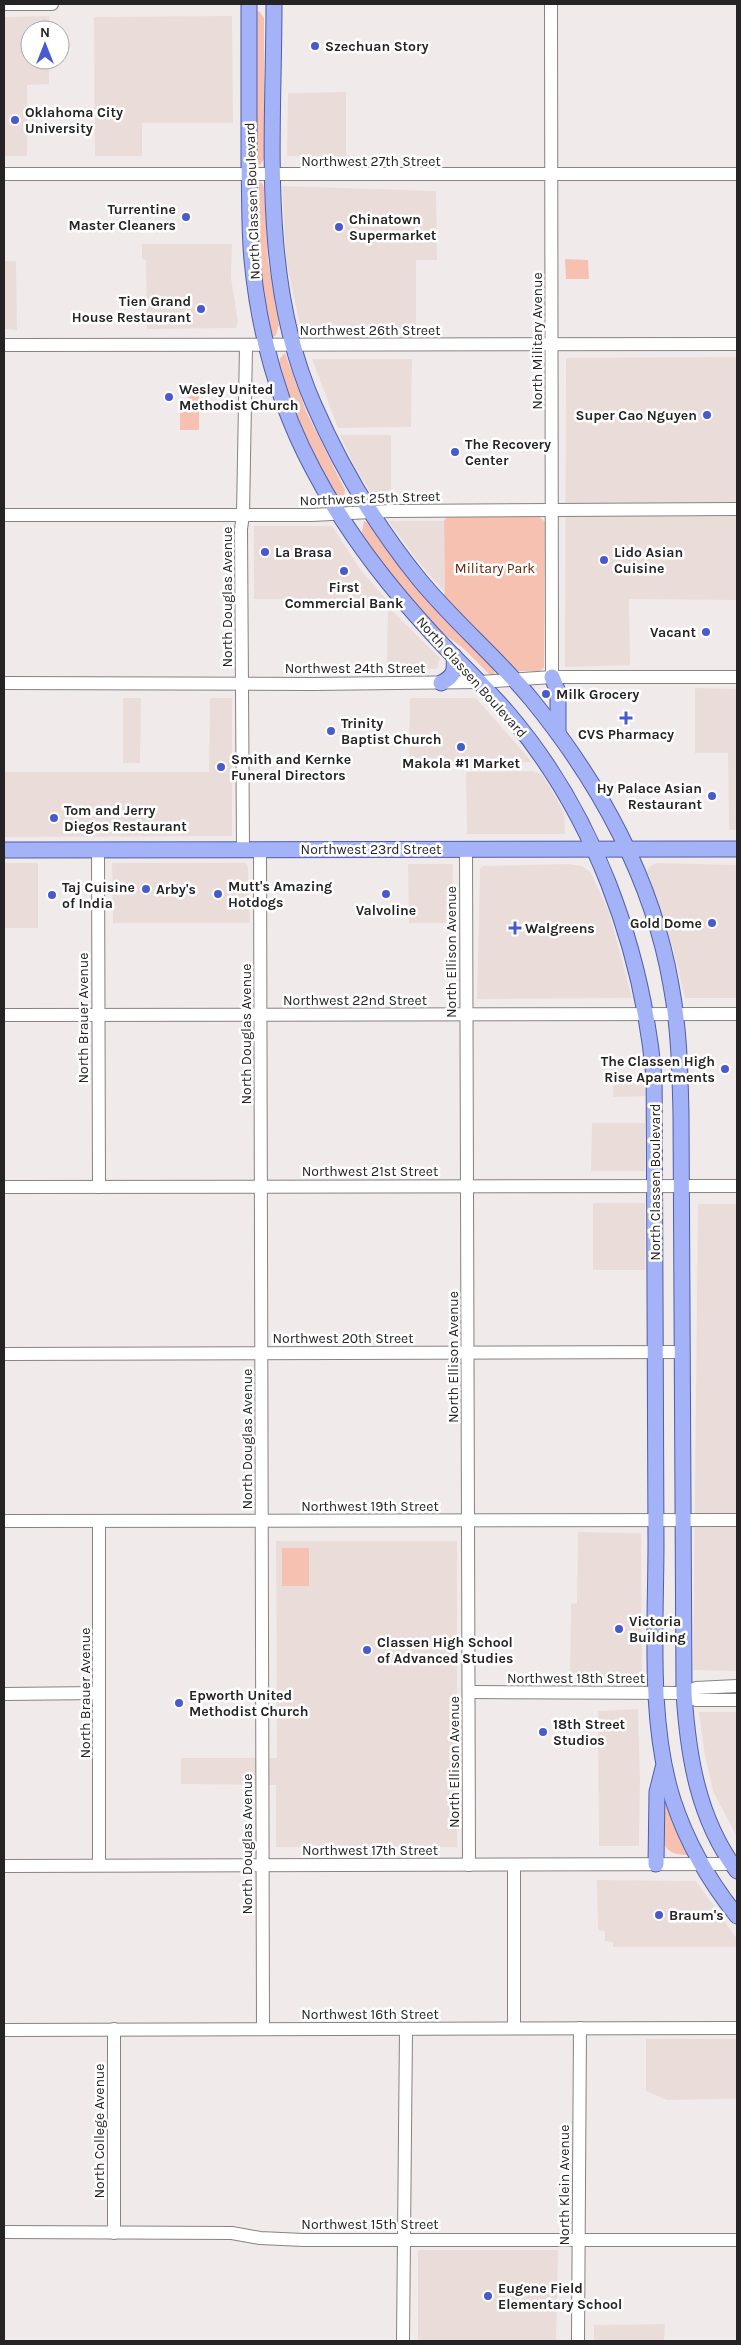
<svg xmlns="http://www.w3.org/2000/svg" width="741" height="2345" font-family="Karla,sans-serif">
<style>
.built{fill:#eaddd9}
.green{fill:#f7c1b1}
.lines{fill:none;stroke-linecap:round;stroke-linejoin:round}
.minor-casing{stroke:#878381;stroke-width:14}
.major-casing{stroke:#505ea9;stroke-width:17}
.minor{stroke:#fff;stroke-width:12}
.major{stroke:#a4b2f7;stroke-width:15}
.poi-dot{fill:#485acf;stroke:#fff;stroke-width:2}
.labels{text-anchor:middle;stroke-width:5;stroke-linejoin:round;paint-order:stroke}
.poi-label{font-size:14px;font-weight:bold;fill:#252323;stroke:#fff;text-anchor:start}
.street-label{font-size:14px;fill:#252323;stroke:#fff}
.park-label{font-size:14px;fill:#6b2007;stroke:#fff}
</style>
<rect width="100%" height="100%" fill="#f0ebea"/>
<g class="built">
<polygon points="49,16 49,30 30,30 30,60 49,60 49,84 27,85 27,156 4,156 4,17"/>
<polygon points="232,16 233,123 142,123 142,156 95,156 94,17"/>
<polygon points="346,92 346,157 287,156 288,93"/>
<polygon points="282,186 436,191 437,260 416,260 416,329 301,330 286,260"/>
<polygon points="142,244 232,244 231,278 238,322 236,328 147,329 146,260 142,259"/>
<polygon points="4,261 16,261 17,330 4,329"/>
<polygon points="737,357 737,600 629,599 630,665 565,667 566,358"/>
<polygon points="312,359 412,359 411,427 338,428"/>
<polygon points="340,435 391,435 391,500 375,500 354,465"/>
<polygon points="388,521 444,521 445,593 417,560"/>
<polygon points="254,526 332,526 362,572 386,599 254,599"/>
<polygon points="388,607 440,658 437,669 387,669"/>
<polygon points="695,688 737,689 737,830 729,830 728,753 695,753"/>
<polygon points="123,698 141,698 140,763 123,763"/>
<polygon points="210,698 232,698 232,836 4,837 4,772 209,772"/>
<polygon points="410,698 476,698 532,762 409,763"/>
<polygon points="533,771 542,774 564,812 565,834 467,834 466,772"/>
<rect x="4" y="863" width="34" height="65"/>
<polygon points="112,863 246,863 248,868 250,923 113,923"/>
<polygon points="657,863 737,865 737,998 685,998 673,948 646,874 649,867"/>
<polygon points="408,864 453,864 452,923 409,923"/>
<polygon points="569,864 582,866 591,873 609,912 632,998 477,999 480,869 483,866"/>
<polygon points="644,1079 646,1096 613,1097 614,1080"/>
<polygon points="592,1123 645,1123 645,1171 591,1171"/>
<rect x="593" y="1203" width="52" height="67"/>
<polygon points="698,1204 737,1204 737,1671 693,1670"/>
<polygon points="578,1532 641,1533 642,1680 570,1679 571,1604 577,1603"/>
<polygon points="276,1541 457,1541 457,1847 276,1847 276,1785 181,1784 181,1758 277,1758"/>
<polygon points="638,1709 640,1780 639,1846 599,1846 598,1711"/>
<polygon points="699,1712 737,1712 737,1837 713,1791 705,1756"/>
<polygon points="597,1880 696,1881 737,1939 737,1947 613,1947 613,1942 605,1941 605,1931 598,1930"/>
<polygon points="646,2039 737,2039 737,2099 667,2100 646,2091"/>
<polygon points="418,2250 558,2250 556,2341 418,2341"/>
<polygon points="665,2324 664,2341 594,2341 594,2325"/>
</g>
<g class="green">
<polygon points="259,11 264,18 264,159 260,165 256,164 256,13"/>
<polygon points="258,182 262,183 264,188 268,261 279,325 276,335 270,339 258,270"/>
<polygon points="565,259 588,260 589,279 566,279"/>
<polygon points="285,353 306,411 345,490 344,503 341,504 316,462 285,389 279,365 280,358"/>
<polygon points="188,393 199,393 199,430 180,430 180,402 187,402"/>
<polygon points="539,516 545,522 544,668 539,671 518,671 442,596 445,593 444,521 447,517"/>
<path d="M364,521L367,522C403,577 447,623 494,668L495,676L493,678L463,648L436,628L408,596L363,538L362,532Z"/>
<rect x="282" y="1548" width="27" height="38"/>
<path d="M663,1796L688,1852L687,1855C674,1855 667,1852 662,1840Z"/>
</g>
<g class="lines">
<defs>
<g id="minor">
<polyline points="4,4 52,4"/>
<polyline points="551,4 552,677"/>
<polyline points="4,174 737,174"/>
<polyline points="4,345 737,344"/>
<polyline points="4,515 312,515 390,511 737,509"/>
<polyline points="4,683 312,684 480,682 552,677 737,677"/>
<polyline points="243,849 241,529 243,515 246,346"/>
<polyline points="260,849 263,2029"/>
<polyline points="466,849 469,1865"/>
<polyline points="98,850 99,1187"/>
<polyline points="4,1015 737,1014"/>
<polyline points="4,1187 737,1186"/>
<polyline points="4,1354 683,1352"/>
<polyline points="4,1521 737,1520"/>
<polyline points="99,1521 99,1865"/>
<polyline points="469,1692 684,1693 696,1688 737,1686"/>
<polyline points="684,1693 696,1700 737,1700"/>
<polyline points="4,1694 99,1693"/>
<polyline points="4,1866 737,1864"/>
<polyline points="514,2028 514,1865"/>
<polyline points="4,2030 737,2028"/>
<polyline points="4,2232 232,2233 260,2238 303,2240 737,2240"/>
<polyline points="114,2233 114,2029"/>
<polyline points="403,2341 406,2029"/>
<polyline points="578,2341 580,2028"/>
</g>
<g id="major">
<path d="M249,4C249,57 249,111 249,165C250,196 249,229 252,260C259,333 279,406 314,471C344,528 385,582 429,630C454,658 482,683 507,712C593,812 642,946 654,1077C656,1232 655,1387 656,1543C656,1624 648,1722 673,1800C687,1843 709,1881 737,1916"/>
<path d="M274,4C274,136 259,281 314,405C341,467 376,526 419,579C454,622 497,657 532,700C599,782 653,880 671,985C679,1027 680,1071 681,1114L684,1693C688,1756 698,1819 737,1871"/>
<polyline points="552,677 558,692 558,733"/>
<path d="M441,683C455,676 455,670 454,656"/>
<polyline points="4,850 737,849"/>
<polyline points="656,1864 657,1792 663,1768"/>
</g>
</defs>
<use href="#minor" class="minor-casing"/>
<use href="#major" class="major-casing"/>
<use href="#minor" class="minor"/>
<use href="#major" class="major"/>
</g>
<g class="poi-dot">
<circle cx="315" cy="46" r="5"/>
<circle cx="15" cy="120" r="5"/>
<circle cx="186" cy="217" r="5"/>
<circle cx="339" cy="227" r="5"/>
<circle cx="201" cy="309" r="5"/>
<circle cx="169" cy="397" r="5"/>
<circle cx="707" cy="415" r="5"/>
<circle cx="455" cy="452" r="5"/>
<circle cx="265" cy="552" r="5"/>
<circle cx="604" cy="560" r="5"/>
<circle cx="344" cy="571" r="5"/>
<circle cx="706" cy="632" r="5"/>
<circle cx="546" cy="694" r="5"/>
<path d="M623.5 710.5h5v5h5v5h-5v5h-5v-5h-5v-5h5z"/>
<circle cx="331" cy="731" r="5"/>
<circle cx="461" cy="747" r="5"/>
<circle cx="221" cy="767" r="5"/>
<circle cx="712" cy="796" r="5"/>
<circle cx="54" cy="818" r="5"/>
<circle cx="146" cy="889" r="5"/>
<circle cx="218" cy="894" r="5"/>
<circle cx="386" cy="894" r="5"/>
<circle cx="52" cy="895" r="5"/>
<circle cx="712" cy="923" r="5"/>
<path d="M512.5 920.5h5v5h5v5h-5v5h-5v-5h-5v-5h5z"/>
<circle cx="725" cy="1069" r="5"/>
<circle cx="619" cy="1629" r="5"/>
<circle cx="367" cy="1650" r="5"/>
<circle cx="179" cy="1703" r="5"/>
<circle cx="543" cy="1732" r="5"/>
<circle cx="659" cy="1915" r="5"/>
<circle cx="488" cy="2296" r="5"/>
</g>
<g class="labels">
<g class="poi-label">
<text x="325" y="51">Szechuan Story</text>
<text x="25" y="117">Oklahoma City<tspan x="25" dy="16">University</tspan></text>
<text x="176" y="214" text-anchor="end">Turrentine<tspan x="176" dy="16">Master Cleaners</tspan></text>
<text x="349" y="224">Chinatown<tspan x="349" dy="16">Supermarket</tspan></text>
<text x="191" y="306" text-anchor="end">Tien Grand<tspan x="191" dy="16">House Restaurant</tspan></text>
<text x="179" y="394">Wesley United<tspan x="179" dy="16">Methodist Church</tspan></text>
<text x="697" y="420" text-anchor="end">Super Cao Nguyen</text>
<text x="465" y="449">The Recovery<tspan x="465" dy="16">Center</tspan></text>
<text x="275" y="557">La Brasa</text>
<text x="614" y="557">Lido Asian<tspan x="614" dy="16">Cuisine</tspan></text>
<text x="344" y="592" text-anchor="middle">First<tspan x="344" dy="16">Commercial Bank</tspan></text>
<text x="696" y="637" text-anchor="end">Vacant</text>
<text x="556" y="699">Milk Grocery</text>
<text x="341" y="728">Trinity<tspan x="341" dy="16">Baptist Church</tspan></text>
<text x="626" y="739" text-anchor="middle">CVS Pharmacy</text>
<text x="231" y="764">Smith and Kernke<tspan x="231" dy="16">Funeral Directors</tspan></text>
<text x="461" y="768" text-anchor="middle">Makola #1 Market</text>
<text x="702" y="793" text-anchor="end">Hy Palace Asian<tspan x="702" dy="16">Restaurant</tspan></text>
<text x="64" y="815">Tom and Jerry<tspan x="64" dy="16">Diegos Restaurant</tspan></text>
<text x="228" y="891">Mutt's Amazing<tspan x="228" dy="16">Hotdogs</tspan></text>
<text x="62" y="892">Taj Cuisine<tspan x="62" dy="16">of India</tspan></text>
<text x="156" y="894">Arby's</text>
<text x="386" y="915" text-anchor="middle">Valvoline</text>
<text x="702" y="928" text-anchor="end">Gold Dome</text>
<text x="525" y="933">Walgreens</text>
<text x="715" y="1066" text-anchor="end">The Classen High<tspan x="715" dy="16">Rise Apartments</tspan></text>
<text x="629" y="1626">Victoria<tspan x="629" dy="16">Building</tspan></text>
<text x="377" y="1647">Classen High School<tspan x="377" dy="16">of Advanced Studies</tspan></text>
<text x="189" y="1700">Epworth United<tspan x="189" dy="16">Methodist Church</tspan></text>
<text x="553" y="1729">18th Street<tspan x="553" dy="16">Studios</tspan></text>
<text x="669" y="1920">Braum's</text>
<text x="498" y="2293">Eugene Field<tspan x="498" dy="16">Elementary School</tspan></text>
</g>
<g class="street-label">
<text x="371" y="166">Northwest 27th Street</text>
<text transform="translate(252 201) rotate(-92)" y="5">North Classen Boulevard</text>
<text x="370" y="335">Northwest 26th Street</text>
<text transform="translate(537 341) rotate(-90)" y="5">North Military Avenue</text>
<text transform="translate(370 498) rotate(-2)" y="5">Northwest 25th Street</text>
<text transform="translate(227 597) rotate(-90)" y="5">North Douglas Avenue</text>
<text x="355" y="673">Northwest 24th Street</text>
<text transform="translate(472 677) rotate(48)" y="5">North Classen Boulevard</text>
<text x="371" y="854">Northwest 23rd Street</text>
<text transform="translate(451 952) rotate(-90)" y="5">North Ellison Avenue</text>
<text x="355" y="1005">Northwest 22nd Street</text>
<text transform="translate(83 1018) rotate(-90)" y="5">North Brauer Avenue</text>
<text transform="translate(246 1034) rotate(-90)" y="5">North Douglas Avenue</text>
<text x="370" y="1176">Northwest 21st Street</text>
<text transform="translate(655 1182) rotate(-90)" y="5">North Classen Boulevard</text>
<text x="343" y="1343">Northwest 20th Street</text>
<text transform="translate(453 1357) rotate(-90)" y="5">North Ellison Avenue</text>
<text transform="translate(247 1439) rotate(-90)" y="5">North Douglas Avenue</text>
<text x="370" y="1511">Northwest 19th Street</text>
<text x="576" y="1683">Northwest 18th Street</text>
<text transform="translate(85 1693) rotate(-90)" y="5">North Brauer Avenue</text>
<text transform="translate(454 1762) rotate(-90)" y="5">North Ellison Avenue</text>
<text transform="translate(247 1844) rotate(-90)" y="5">North Douglas Avenue</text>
<text x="370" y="1855">Northwest 17th Street</text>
<text x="370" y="2019">Northwest 16th Street</text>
<text transform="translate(99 2131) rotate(-90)" y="5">North College Avenue</text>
<text transform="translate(564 2185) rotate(-90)" y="5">North Klein Avenue</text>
<text x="370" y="2229">Northwest 15th Street</text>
</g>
<g class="park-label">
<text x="495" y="573">Military Park</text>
</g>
</g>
<rect width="741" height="2345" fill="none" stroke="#252323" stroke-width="10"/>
<g transform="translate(45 45)"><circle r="24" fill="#ffffff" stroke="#a8a7a7"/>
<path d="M0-4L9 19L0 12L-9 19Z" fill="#485acf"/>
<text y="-8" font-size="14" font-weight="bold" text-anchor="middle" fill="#252323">N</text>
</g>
</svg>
